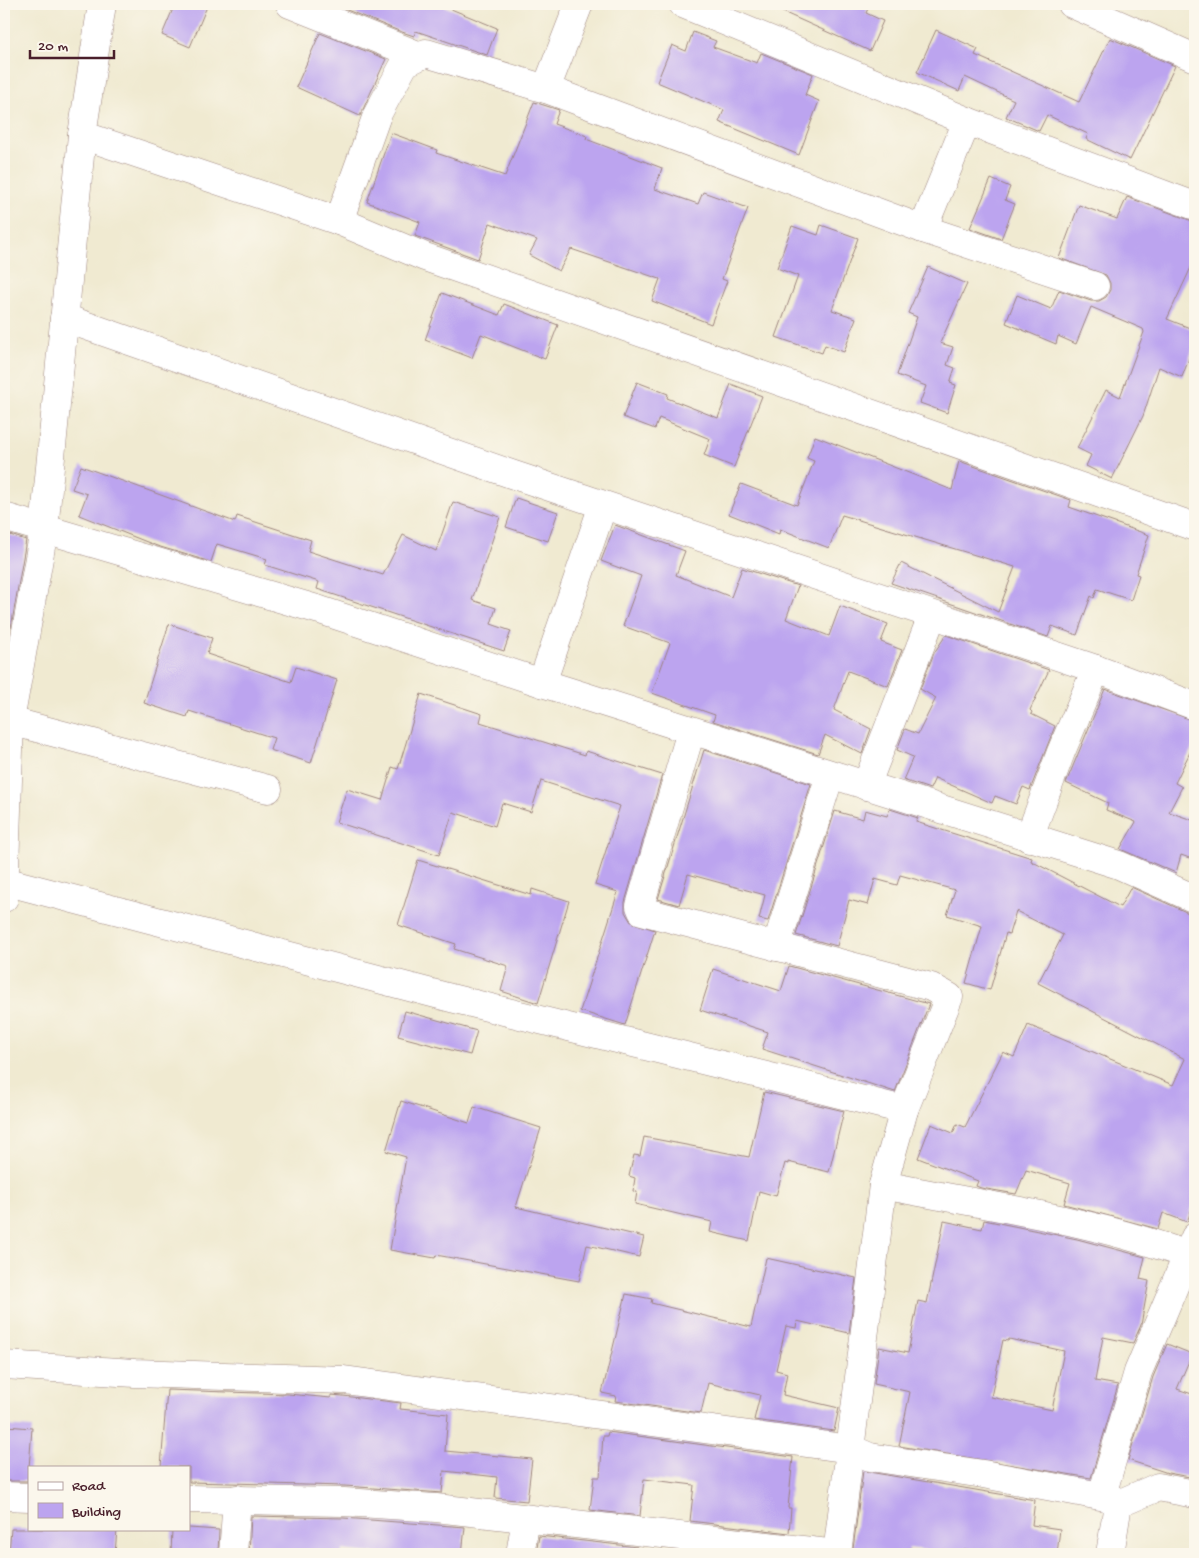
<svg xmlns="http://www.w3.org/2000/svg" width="1199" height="1558" font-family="'Gochi Hand',sans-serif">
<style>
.building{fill:#bca4ef;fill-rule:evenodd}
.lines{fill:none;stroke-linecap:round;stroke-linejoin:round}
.minor-casing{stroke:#9d847e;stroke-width:29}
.minor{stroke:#fff;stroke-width:28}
</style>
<rect width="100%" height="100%" fill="#fbf7ec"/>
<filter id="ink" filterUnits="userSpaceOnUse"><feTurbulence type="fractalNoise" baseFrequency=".02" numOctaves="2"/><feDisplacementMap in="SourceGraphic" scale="10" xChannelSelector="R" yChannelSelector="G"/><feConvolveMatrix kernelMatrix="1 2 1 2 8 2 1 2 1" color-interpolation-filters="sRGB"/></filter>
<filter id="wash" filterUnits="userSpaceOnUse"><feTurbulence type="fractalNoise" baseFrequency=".0096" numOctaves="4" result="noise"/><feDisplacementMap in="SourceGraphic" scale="20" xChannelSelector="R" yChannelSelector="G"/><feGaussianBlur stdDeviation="1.12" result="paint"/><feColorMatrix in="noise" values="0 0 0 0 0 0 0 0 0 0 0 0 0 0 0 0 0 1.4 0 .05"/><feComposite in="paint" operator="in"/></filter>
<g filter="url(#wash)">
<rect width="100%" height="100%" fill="#f0ead1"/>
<g id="blocks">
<g class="building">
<polygon points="175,4 208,4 190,47 162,35"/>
<polygon points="332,4 439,4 497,28 487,55 416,31 414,36 399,31"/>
<polygon points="765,4 870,4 866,13 883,21 870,51"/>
<polygon points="936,30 978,49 975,55 1079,102 1110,38 1175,66 1130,160 1086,139 1088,134 1047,115 1039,131 1006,117 1014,100 965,77 959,91 917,72"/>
<polygon points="693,32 716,41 713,47 757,63 761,53 813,74 805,95 819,101 799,155 719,122 724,110 657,82 672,45 686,51"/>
<polygon points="320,33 386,59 360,116 296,87"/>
<polygon points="534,102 559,110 554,124 587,136 586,139 662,168 655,189 698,204 703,192 748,208 722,279 727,281 711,324 652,301 660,279 571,249 559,271 529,255 537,240 490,223 478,259 415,236 420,222 367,202 391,133 437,150 436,153 505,176"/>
<polygon points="991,179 1010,187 1005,200 1015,204 1001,239 970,228"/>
<polygon points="1127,197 1195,222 1195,259 1167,319 1195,330 1195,343 1182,377 1159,367 1143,416 1112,479 1086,466 1091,455 1077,448 1106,390 1120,397 1144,332 1143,329 1091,307 1076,344 1058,336 1056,344 1006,323 1017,295 1051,309 1059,290 1091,301 1099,301 1106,297 1110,290 1110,283 1106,275 1059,258 1079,205 1117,219"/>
<polygon points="821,225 858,238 832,310 856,318 844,352 825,345 822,353 776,337 798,276 777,268 792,226 818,235"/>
<polygon points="928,267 967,284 940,343 953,347 947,365 955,368 950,383 956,385 947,413 920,403 926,386 897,375 917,317 908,313"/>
<polygon points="442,293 499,315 504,304 558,325 545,359 481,334 472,358 425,340"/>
<polygon points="637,382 668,394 667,398 718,418 731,384 762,396 734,467 704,455 710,439 659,418 655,429 623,417"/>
<polygon points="815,436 952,490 959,461 1071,500 1069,507 1149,535 1136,574 1139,575 1131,600 1097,589 1094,598 1091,596 1077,635 1052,626 1048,637 891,583 901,563 998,612 1015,567 842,515 829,548 780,529 779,534 729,514 741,484 797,505 814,461 807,458"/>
<polygon points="81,466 235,522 237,516 311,540 308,551 383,575 403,535 436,551 453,502 500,517 472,600 496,608 491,624 511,631 504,651 317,589 319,582 265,565 267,559 217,544 211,562 157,546 79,515 87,494 72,489"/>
<polygon points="516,498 558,512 548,541 506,527"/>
<polygon points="615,525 685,551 676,575 731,597 742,568 798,586 786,619 829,636 840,606 888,624 881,642 902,650 888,686 848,671 834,710 871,729 862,754 825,735 818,754 713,721 715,715 652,693 670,643 623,626 641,576 601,561"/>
<polygon points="4,533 26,540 11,628 4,627"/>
<polygon points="169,624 212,638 207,654 291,682 296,667 337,680 311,763 270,750 274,738 189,711 187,717 144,703"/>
<polygon points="946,635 1049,670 1030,710 1032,712 1031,714 1055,726 1030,790 1023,787 1016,804 995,796 992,803 935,778 930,789 903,780 913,757 897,750 905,729 918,734 936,698 920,689 934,653"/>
<polygon points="1105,689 1195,721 1195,742 1175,783 1182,787 1169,812 1195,821 1195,860 1181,855 1176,873 1120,849 1136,822 1106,810 1108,803 1066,783"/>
<polygon points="421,694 482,714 480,722 585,755 586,751 662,775 625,902 625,912 631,922 655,930 625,1025 580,1011 618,892 595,885 620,806 541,781 531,812 502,803 495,826 453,812 439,855 336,822 347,789 382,800 392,767 398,769"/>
<polygon points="704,750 811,784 768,921 759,919 765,895 688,874 679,905 658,899"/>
<polygon points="890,809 918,818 916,822 1032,858 1031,861 1120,907 1131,887 1195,916 1195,1200 1187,1222 1163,1213 1158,1229 1064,1204 1070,1183 1026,1170 1016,1194 981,1188 976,1186 978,1181 918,1158 931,1124 953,1133 957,1124 965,1127 1003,1052 1014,1057 1028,1025 1173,1085 1185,1059 1038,983 1063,935 1016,911 1009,934 1006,933 990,990 966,983 982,926 947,915 955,890 900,875 897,885 875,879 868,905 849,900 837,946 796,935 835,811 863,819 865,810 887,816"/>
<polygon points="418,860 531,895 532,889 569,901 538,1003 501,991 508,966 454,949 456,944 398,925"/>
<polygon points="789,966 929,1004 895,1092 762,1049 768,1032 700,1010 713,969 781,991"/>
<polygon points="405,1011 477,1031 470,1055 398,1036"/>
<polygon points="764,1092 844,1111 829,1172 788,1162 788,1164 785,1163 776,1196 759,1191 749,1241 710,1232 712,1222 635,1204 637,1192 633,1191 635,1178 629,1176 634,1155 640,1156 644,1137 749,1157"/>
<polygon points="401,1101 469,1123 474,1107 541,1128 516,1207 644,1237 639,1257 587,1245 579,1281 436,1255 435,1258 390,1250 406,1157 386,1151"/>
<path d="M984,1220L1077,1239L1145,1257L1140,1279L1149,1281L1141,1325L1133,1343L1103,1337L1095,1381L1118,1385L1091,1478L899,1446L910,1392L874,1384L879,1347L908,1353L918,1301L927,1303L944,1221L982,1229ZM1009,1339L1064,1351L1052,1410L991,1397L1003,1340L1008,1341Z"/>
<polygon points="766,1258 856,1278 849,1333 797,1321 796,1328 786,1326 776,1370 787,1373 783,1395 839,1408 834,1431 754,1420 760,1395 708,1383 701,1413 615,1401 616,1396 602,1393 626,1294 652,1299 651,1303 751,1327"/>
<polygon points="1167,1344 1192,1354 1177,1389 1195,1395 1195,1478 1168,1473 1128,1460 1153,1377"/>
<polygon points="167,1390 288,1394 331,1398 331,1395 343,1396 401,1403 400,1409 448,1414 445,1451 532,1459 527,1501 495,1498 497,1477 444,1471 442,1493 345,1486 189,1482 189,1467 161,1467"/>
<polygon points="6,1426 32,1428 28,1481 4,1481"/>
<polygon points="608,1432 793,1457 788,1508 791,1508 789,1533 690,1521 694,1485 644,1479 640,1516 590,1510 594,1477 600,1477 603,1436 607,1436"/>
<polygon points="863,1471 1035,1500 1032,1525 1060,1529 1057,1554 1004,1554 964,1549 963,1554 958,1554 909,1548 908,1554 898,1554 853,1549"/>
<polygon points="251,1516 343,1518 465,1527 462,1554 382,1554 342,1550 342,1554 249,1554"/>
<polygon points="189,1528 219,1530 218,1554 171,1554 172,1529"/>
<polygon points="11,1529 117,1529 115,1554 9,1554"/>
<polygon points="539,1536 637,1547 637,1554 536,1554"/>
</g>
</g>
</g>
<g filter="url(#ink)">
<use href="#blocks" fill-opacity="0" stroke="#9d847e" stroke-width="1"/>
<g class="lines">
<defs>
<g id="minor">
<polyline points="290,4 420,56"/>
<polyline points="683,4 967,121 1195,206"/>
<polyline points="1072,4 1195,58"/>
<polyline points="546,89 579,4"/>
<polyline points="82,135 339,221 425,257 1195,527"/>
<polyline points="339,221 377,115 405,63 426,53 546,89 923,229 1095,286"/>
<polyline points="923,229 967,121"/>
<polyline points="64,318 514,475 1096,669 1195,706"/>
<polyline points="4,517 320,610 542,683 1119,865 1195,899"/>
<polyline points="542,683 603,505"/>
<polyline points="10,721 268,789"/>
<polyline points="691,731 640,906 642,911 931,987 949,997 904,1110 883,1185 837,1554"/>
<polyline points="866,786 932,616"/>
<polyline points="1029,838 1061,752 1096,669"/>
<polyline points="4,881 451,998 904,1110"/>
<polyline points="4,898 10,721 44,530 82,135 102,4"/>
<polyline points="776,947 830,775"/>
<path d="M883,1185C987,1206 1096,1220 1195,1258"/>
<polyline points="4,1365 135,1373 344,1380 851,1449 870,1457 983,1474 1111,1498 1118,1504 1110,1554"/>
<polyline points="1102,1495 1138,1372 1195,1237"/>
<polyline points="4,1496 29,1497"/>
<polyline points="189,1499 344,1502 436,1508 837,1554"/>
<polyline points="1118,1504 1158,1487 1195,1494"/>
<polyline points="233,1554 237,1499"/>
<polyline points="520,1554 526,1519"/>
</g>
</defs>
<use href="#minor" class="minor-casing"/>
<use href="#minor" class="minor"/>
</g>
</g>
<rect width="1199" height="1558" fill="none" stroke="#fbf7ec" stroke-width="20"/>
<rect x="28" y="1466" width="162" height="65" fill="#fbf7ec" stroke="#b4a19f"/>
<rect x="38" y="1482" width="25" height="8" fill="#ffffff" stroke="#b4a19f"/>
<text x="72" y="1490" font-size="15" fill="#4a1f2b">Road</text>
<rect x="38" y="1503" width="25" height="15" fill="#bca4ef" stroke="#b4a19f"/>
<text x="72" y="1516" font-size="15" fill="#4a1f2b">Building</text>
<path d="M30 50v8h84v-8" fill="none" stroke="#4a1f2b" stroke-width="2.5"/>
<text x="38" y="50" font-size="15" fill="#4a1f2b" stroke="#fbf7ec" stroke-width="4" paint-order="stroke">20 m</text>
</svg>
